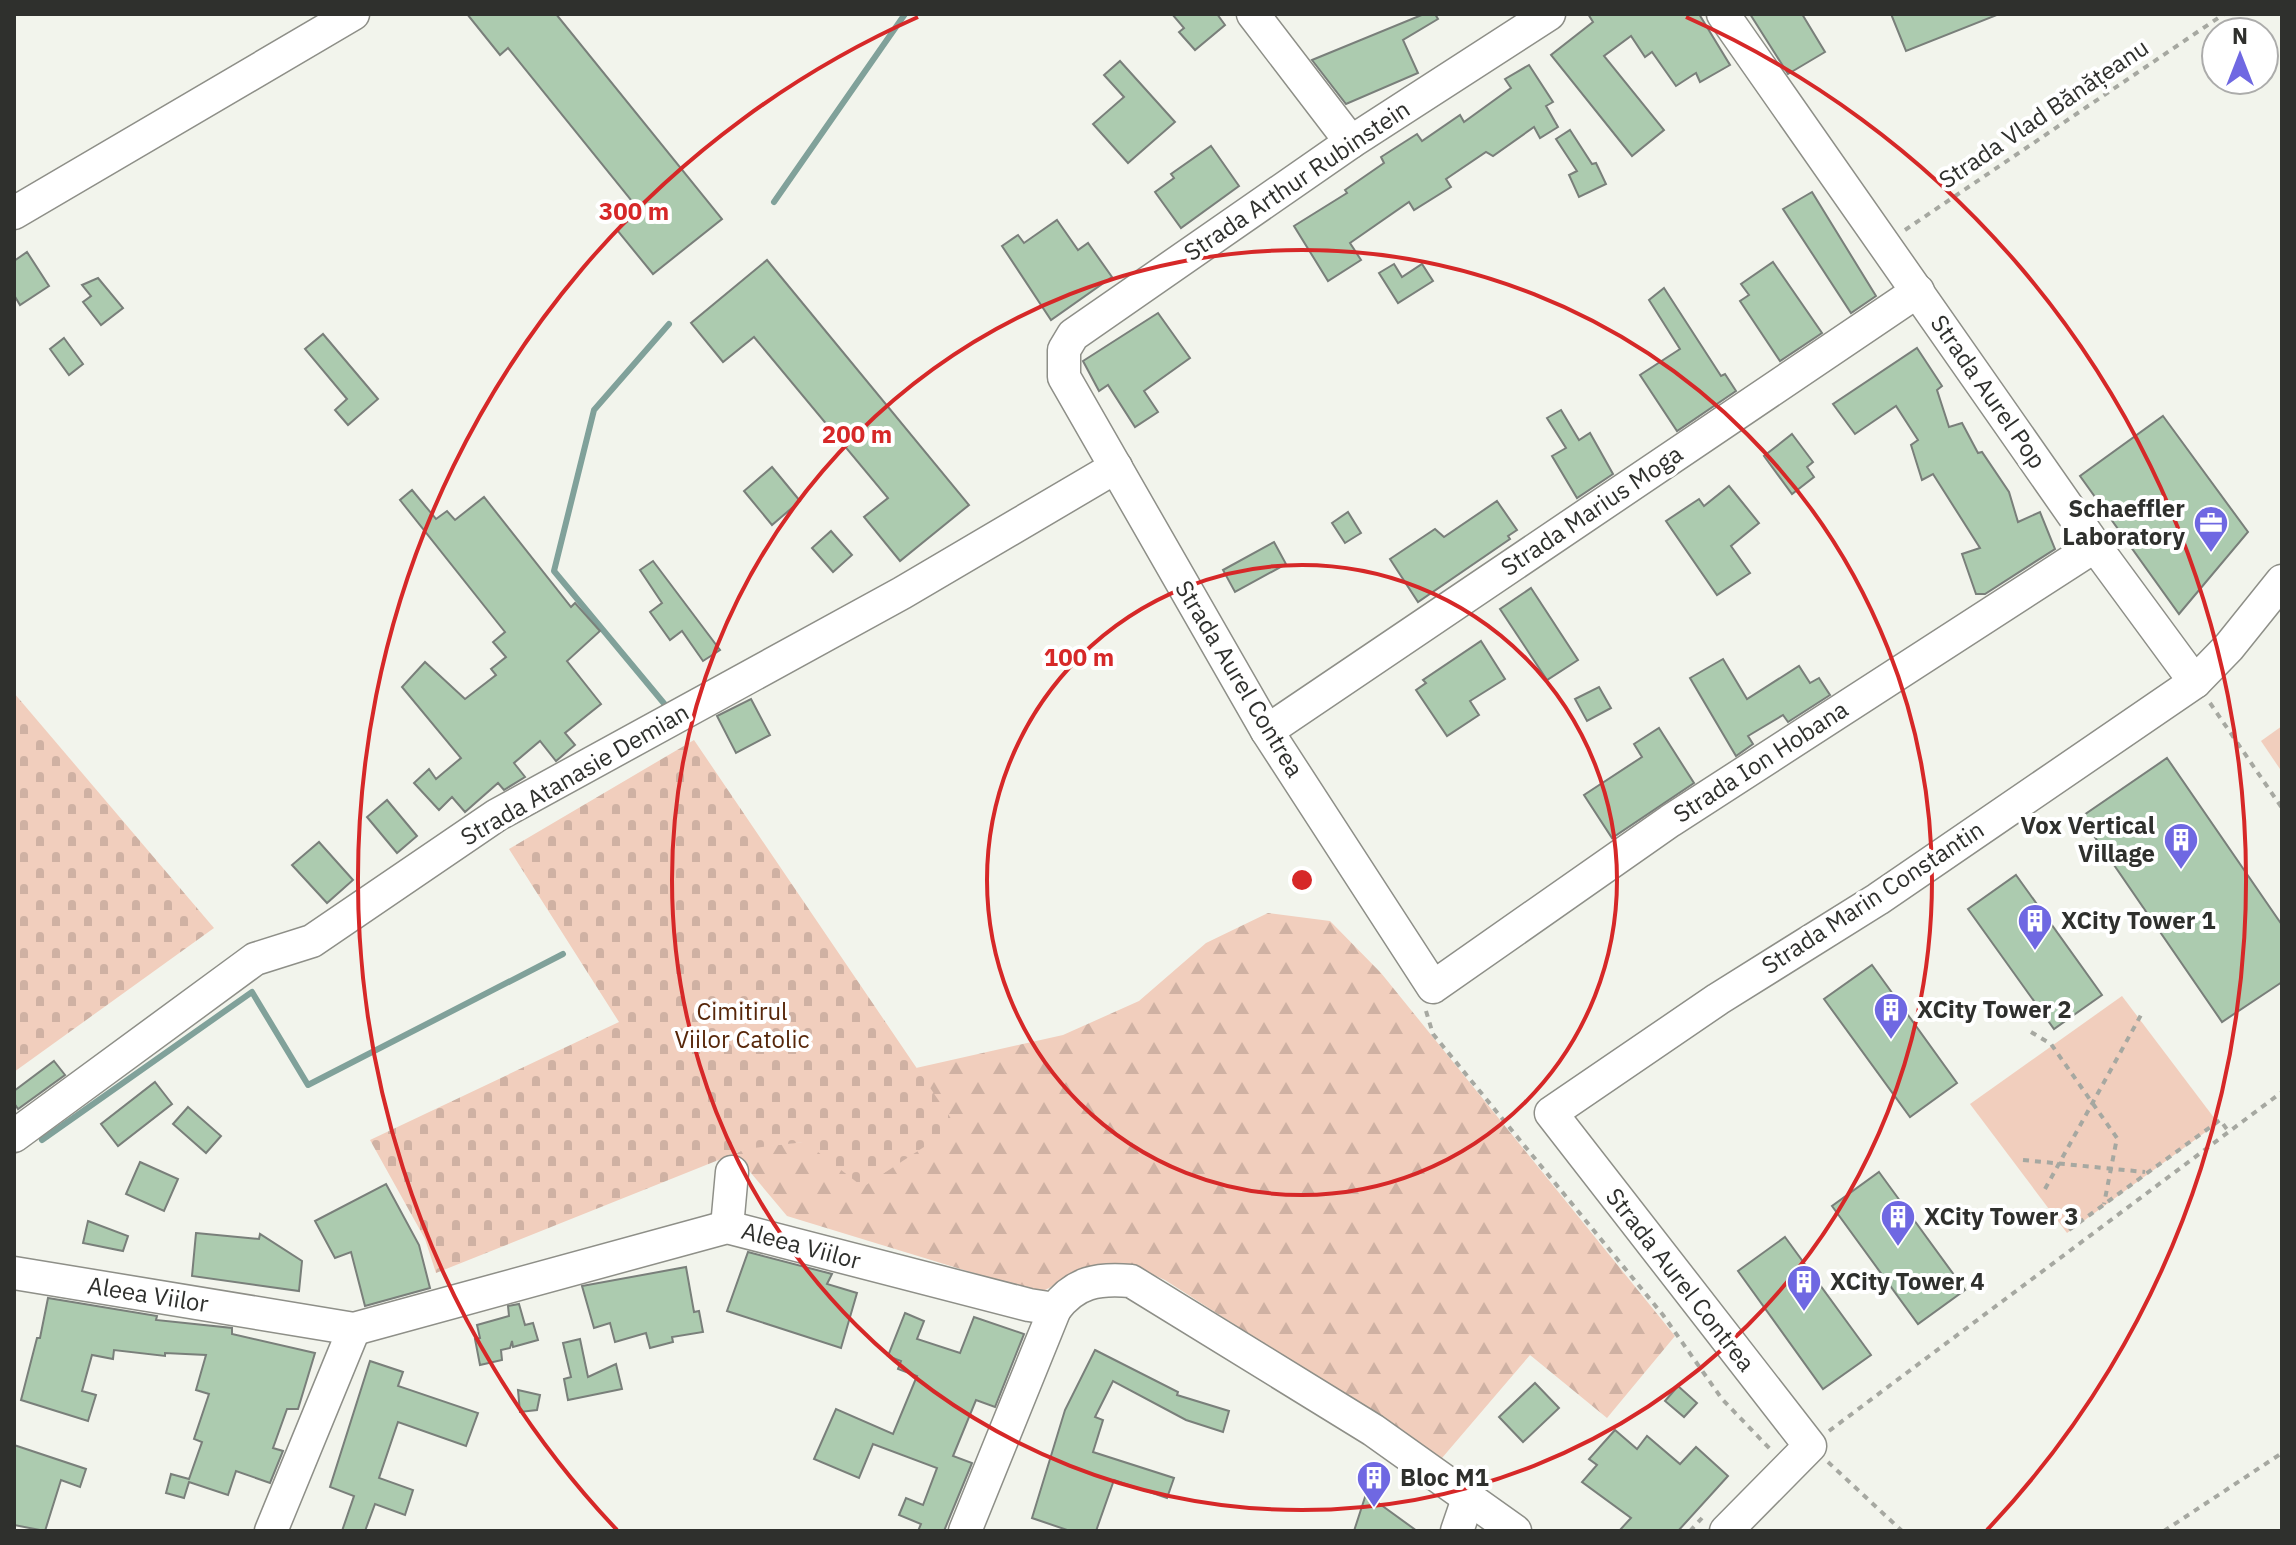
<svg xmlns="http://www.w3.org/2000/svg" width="2296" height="1545" font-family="'IBM Plex Sans',sans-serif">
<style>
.green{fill:#f1cebd}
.forest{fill:url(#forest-firs)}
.cemetery{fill:url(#cemetery-stones)}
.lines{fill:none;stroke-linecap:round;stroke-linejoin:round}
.stream{stroke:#80a19a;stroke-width:6}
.building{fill:#accbaf;stroke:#797f7a;stroke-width:2}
.minor-casing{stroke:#8e8f88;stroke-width:35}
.path{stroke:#a6a8a1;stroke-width:4;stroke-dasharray:6 6;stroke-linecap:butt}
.minor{stroke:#fff;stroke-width:32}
.ring{fill:none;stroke:#d62828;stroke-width:4}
.labels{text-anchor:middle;stroke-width:8;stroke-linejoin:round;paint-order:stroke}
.street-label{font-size:24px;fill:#2f302d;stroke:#fff}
.poi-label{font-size:24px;font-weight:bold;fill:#2f302d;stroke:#fff;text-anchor:start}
.park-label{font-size:24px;fill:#562609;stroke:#fff}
.centre{fill:#d62828;stroke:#fff;stroke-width:4}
.ring-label{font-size:24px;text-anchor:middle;font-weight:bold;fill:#d62828;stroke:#fff;stroke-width:8;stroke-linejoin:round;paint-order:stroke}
</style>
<defs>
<pattern id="forest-firs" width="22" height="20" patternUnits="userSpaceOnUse" patternTransform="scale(2)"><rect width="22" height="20" fill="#f1cebd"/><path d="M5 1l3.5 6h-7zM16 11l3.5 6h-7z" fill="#cfb1a3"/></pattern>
<pattern id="cemetery-stones" width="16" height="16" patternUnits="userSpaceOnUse" patternTransform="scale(2)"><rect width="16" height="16" fill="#f1cebd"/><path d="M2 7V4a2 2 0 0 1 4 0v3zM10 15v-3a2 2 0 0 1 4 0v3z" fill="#cfb1a3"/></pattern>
</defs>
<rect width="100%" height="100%" fill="#f2f4ec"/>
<g class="green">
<polygon points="2282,726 2282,772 2261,741"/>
<polygon points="2122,996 2218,1123 2067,1233 1970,1104"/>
</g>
<path class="forest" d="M1268,913L1330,921L1381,973L1675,1336L1607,1418L1530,1355L1442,1458L1165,1280C1109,1255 1089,1268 1039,1293L787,1216L735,1154L746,1148L955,1126L916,1068L1063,1035L1139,1001L1206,943Z"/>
<g class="cemetery">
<polygon points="14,693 214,928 14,1072"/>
<polygon points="694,740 956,1126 863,1187 805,1142 746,1149 436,1273 425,1239 370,1140 619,1022 509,849"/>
</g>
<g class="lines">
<g class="stream">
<polyline points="774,202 905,14"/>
<polyline points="667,707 554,571 594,410 669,324"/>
<polyline points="42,1140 252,992 308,1085 563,954"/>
</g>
</g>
<g class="building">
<polygon points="467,14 556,14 722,219 653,274 617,230 640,211 508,48 500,55"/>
<polygon points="1172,14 1217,14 1225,25 1195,50 1179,32 1184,28"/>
<polygon points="1424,14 1435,14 1438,19 1403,40 1418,73 1346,104 1312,60"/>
<polygon points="1588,14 1699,14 1730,65 1700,82 1696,73 1676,86 1652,52 1645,57 1631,36 1604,56 1664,130 1632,156 1551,55 1593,22"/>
<polygon points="1750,14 1802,14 1825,52 1788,74"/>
<polygon points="1891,14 1996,14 1997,15 1906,51"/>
<polygon points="1120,61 1175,122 1128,163 1093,124 1124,97 1104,75"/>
<polygon points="1529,65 1553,102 1546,106 1558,127 1540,138 1534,127 1493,156 1486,152 1446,179 1451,187 1414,210 1409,202 1350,243 1361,260 1328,281 1294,226 1347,193 1345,190 1384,163 1381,157 1417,134 1422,141 1460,115 1464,122 1511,88 1505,79"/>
<polygon points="1570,130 1592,164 1596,163 1606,184 1579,197 1569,175 1577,171 1556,139"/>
<polygon points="1211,146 1239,186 1181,228 1155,192 1174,178 1171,174"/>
<polygon points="1812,192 1876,296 1851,313 1783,209"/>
<polygon points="1057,220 1078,250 1088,243 1112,277 1051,320 1002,246 1018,235 1024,243"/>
<polygon points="27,252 49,286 20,305 14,295 14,261"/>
<polygon points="767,260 969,505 900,561 864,517 888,498 754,337 723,362 691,323"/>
<polygon points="1773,262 1822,333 1780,361 1740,301 1749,295 1741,284"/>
<polygon points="1394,264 1402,277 1422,264 1433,281 1398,303 1379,273"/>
<polygon points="98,278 123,308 101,325 83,302 91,296 82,285"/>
<polygon points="1664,288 1721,376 1725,374 1736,391 1677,431 1640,375 1680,349 1649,300"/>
<polygon points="1158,313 1190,358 1144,391 1158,412 1135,427 1108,385 1099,391 1083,361"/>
<polygon points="323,334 378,399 348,425 335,410 347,399 305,349"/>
<polygon points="64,338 83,364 69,375 50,349"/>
<polygon points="1917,348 1942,386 1937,390 1949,427 1962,423 1978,453 1982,452 2009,492 2018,522 2040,512 2055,549 1985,594 1976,594 1962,554 1980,548 1933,474 1922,480 1911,445 1918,440 1896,406 1855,434 1833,404"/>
<polygon points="1561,410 1579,440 1590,433 1613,474 1577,498 1552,456 1566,448 1547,418"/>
<polygon points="2163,416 2248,532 2179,614 2080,476"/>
<polygon points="1792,434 1813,462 1807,467 1814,477 1792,494 1764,456"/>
<polygon points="772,467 800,501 772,525 744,491"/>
<polygon points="1729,486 1759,523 1731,546 1750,573 1717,595 1666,521 1699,499 1704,506"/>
<polygon points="412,490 436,519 447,511 455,520 484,497 571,607 575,603 600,631 567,661 601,704 565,733 575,745 556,761 540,741 514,763 525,777 504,790 498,783 465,812 452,797 439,810 414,783 429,769 436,779 461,758 402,687 425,662 465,699 496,675 491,669 506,657 493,642 505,632 400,500"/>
<polygon points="1497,501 1517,530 1508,536 1510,539 1418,602 1390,559 1435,529 1444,537"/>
<polygon points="1348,512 1361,533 1345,543 1332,523"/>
<polygon points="831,531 852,555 833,572 812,548"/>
<polygon points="1274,542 1286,564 1235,592 1223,570"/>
<polygon points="653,561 720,650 703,661 682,631 670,640 650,612 662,603 640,570"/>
<polygon points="1531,588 1578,660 1547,680 1500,609"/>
<polygon points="1481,641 1505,679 1470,701 1479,715 1447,736 1416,690 1426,683 1423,680"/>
<polygon points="1723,659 1747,699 1799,666 1810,683 1819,678 1830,695 1788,722 1783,715 1748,736 1753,744 1736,756 1690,678"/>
<polygon points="1599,687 1611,708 1587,721 1575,699"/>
<polygon points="751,699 770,735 736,753 717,716"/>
<polygon points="1659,728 1694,783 1612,838 1584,795 1642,757 1634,744"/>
<polygon points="2167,758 2282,925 2282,982 2222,1022 2081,817"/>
<polygon points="387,800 417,836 397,853 367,817"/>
<polygon points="319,842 353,880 327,903 292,865"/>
<polygon points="2016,875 2102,995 2054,1029 1968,909"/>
<polygon points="1872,965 1957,1083 1910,1117 1824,999"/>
<polygon points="54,1061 65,1075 18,1109 14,1103 14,1091"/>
<polygon points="155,1082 172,1104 118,1146 101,1124"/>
<polygon points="188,1107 221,1136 206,1153 173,1124"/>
<polygon points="140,1162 178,1179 164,1211 126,1194"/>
<polygon points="1879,1172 1965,1290 1918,1324 1832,1206"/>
<polygon points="386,1184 419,1245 430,1288 365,1306 351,1252 335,1258 315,1221"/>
<polygon points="88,1221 128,1236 123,1251 83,1243"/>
<polygon points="196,1233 259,1239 260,1234 302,1261 299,1291 192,1276"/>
<polygon points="1785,1237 1871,1355 1823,1389 1738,1271"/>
<polygon points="748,1252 832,1274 827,1284 857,1293 841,1348 727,1311"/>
<polygon points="686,1267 694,1312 699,1311 703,1332 672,1337 673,1342 650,1348 646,1333 615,1342 610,1323 594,1328 582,1286"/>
<polygon points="48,1298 157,1316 156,1320 232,1328 232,1334 315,1353 298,1409 287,1409 273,1448 283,1451 270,1483 236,1471 228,1495 189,1482 184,1498 166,1493 171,1474 189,1479 202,1442 194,1439 209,1394 196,1390 206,1355 165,1353 165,1356 114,1350 113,1359 92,1355 82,1391 96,1395 88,1421 21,1400 37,1338 40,1338"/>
<polygon points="519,1304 525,1325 533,1323 538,1340 513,1347 512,1341 510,1348 501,1350 502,1360 480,1365 475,1339 480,1338 477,1325 509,1316 508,1306"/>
<polygon points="905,1313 924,1321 917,1339 960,1353 974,1317 1024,1334 995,1407 976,1400 953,1456 972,1463 944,1531 918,1531 921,1524 899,1515 906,1498 923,1505 937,1468 873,1444 859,1478 814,1459 836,1409 893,1434 917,1376 898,1369 901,1361 888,1356"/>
<polygon points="580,1339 588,1377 616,1364 622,1389 568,1400 564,1379 571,1377 563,1343"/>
<polygon points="1095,1350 1178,1392 1177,1395 1229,1411 1223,1432 1186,1420 1113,1381 1095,1417 1103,1420 1093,1452 1174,1478 1167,1498 1114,1480 1096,1531 1070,1531 1032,1518 1065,1410"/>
<polygon points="370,1361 403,1372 398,1386 478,1413 466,1446 398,1422 379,1478 413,1490 405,1515 375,1504 365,1531 342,1531 354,1496 330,1487"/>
<polygon points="1535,1383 1559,1408 1523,1442 1499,1417"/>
<polygon points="1678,1386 1697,1403 1684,1417 1665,1401"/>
<polygon points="518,1390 540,1395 537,1410 520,1412"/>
<polygon points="1615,1430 1637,1449 1647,1436 1680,1464 1696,1447 1728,1476 1678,1531 1619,1531 1631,1518 1582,1482 1597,1465 1589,1459"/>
<polygon points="14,1445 86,1469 80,1487 61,1480 45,1531 14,1525"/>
<polygon points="1366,1494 1417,1531 1354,1531"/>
</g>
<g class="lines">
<defs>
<g id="minor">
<polyline points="1253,14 1351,142"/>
<polyline points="1549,14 1351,142 1073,335 1064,350 1064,377 1267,731 1433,987 1670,821 2095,546"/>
<polyline points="1723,14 2095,546 2195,682"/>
<polyline points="14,213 353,14"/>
<polyline points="1267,731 1918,291"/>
<polyline points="14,1136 255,959 312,941 497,815 902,593 1116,467"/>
<polyline points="727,1227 732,1172"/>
<path d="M14,1273L354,1329L727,1227L1029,1305L1055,1309C1075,1282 1098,1278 1131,1281L1373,1430L1515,1531"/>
<polyline points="271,1531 354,1329"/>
<polyline points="965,1531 1055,1309"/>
<polyline points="1457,1531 1469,1496"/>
<polyline points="1726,1531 1810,1446 1551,1113 1718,999 1878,899 2195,682 2229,647 2282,581"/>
</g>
</defs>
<use href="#minor" class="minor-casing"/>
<g class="path">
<polyline points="1905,230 2224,14"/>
<polyline points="2210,703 2282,808"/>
<polyline points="1426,1011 1433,1034 1663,1315 1722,1399 1770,1449"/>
<polyline points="2031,1032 2051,1044 2117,1138 2104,1204"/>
<polyline points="2023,1160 2145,1172"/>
<polyline points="2045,1189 2141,1015"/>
<polyline points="2069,1230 2220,1120 2229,1132"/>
<polyline points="1829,1431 2282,1092"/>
<polyline points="1828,1462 1902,1531"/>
<polyline points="1690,1531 1702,1518"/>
<polyline points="2164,1531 2282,1453"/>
</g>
<use href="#minor" class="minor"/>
</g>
<g class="ring">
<circle cx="1302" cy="880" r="315"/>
<circle cx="1302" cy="880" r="630"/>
<path d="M617 1530A945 945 0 0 1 918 17M1686 17A945 945 0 0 1 1987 1530"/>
</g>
<defs>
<symbol id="office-pin" viewBox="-11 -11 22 30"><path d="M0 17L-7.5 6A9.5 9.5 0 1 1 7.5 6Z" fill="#6f68e2" stroke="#fff"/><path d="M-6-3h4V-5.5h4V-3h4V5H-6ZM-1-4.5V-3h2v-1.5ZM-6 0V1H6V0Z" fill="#fff"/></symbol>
<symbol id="building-pin" viewBox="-11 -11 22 30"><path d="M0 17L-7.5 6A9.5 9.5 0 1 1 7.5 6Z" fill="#6f68e2" stroke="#fff"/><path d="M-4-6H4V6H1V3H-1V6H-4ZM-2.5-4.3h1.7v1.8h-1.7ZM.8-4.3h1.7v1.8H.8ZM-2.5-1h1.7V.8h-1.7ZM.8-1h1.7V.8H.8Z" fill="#fff"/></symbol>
</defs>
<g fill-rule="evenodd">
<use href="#office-pin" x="2191" y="503" width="40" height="54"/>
<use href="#building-pin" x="2161" y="820" width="40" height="54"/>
<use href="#building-pin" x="2015" y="901" width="40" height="54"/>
<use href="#building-pin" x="1871" y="990" width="40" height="54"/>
<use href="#building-pin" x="1878" y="1197" width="40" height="54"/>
<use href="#building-pin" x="1784" y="1262" width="40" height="54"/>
<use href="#building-pin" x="1354" y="1458" width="40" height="54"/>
</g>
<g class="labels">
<g class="street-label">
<text transform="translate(2044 114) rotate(-34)" y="8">Strada Vlad Bănățeanu</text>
<text transform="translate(1297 181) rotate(-34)" y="8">Strada Arthur Rubinstein</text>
<text transform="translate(1988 392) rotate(55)" y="8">Strada Aurel Pop</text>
<text transform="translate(1592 511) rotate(-34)" y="8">Strada Marius Moga</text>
<text transform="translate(1239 679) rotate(59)" y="8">Strada Aurel Contrea</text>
<text transform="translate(1761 762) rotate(-33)" y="8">Strada Ion Hobana</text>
<text transform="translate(575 775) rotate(-30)" y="8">Strada Atanasie Demian</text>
<text transform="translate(1873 898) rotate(-33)" y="8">Strada Marin Constantin</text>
<text transform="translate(801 1246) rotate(15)" y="8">Aleea Viilor</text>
<text transform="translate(1680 1280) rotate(52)" y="8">Strada Aurel Contrea</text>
<text transform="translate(148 1295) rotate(9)" y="8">Aleea Viilor</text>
</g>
<g class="poi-label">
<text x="2185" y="517" text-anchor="end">Schaeffler<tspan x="2185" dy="28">Laboratory</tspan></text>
<text x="2155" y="834" text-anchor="end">Vox Vertical<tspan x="2155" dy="28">Village</tspan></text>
<text x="2061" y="929">XCity Tower 1</text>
<text x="1917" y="1018">XCity Tower 2</text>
<text x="1924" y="1225">XCity Tower 3</text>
<text x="1830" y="1290">XCity Tower 4</text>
<text x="1400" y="1486">Bloc M1</text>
</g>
<g class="park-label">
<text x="742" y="1020">Cimitirul<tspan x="742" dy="28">Viilor Catolic</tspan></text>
</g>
</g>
<circle cx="1302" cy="880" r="12" class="centre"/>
<g class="ring-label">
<text x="634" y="220">300 m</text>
<text x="857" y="443">200 m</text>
<text x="1079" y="666">100 m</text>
</g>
<rect width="2296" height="1545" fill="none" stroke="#2f302d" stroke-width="32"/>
<g transform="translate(2240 56)"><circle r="38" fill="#ffffff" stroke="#acacab" stroke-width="2"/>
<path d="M0-6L14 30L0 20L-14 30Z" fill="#6f68e2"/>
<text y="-12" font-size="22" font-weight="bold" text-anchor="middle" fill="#2f302d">N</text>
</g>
</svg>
